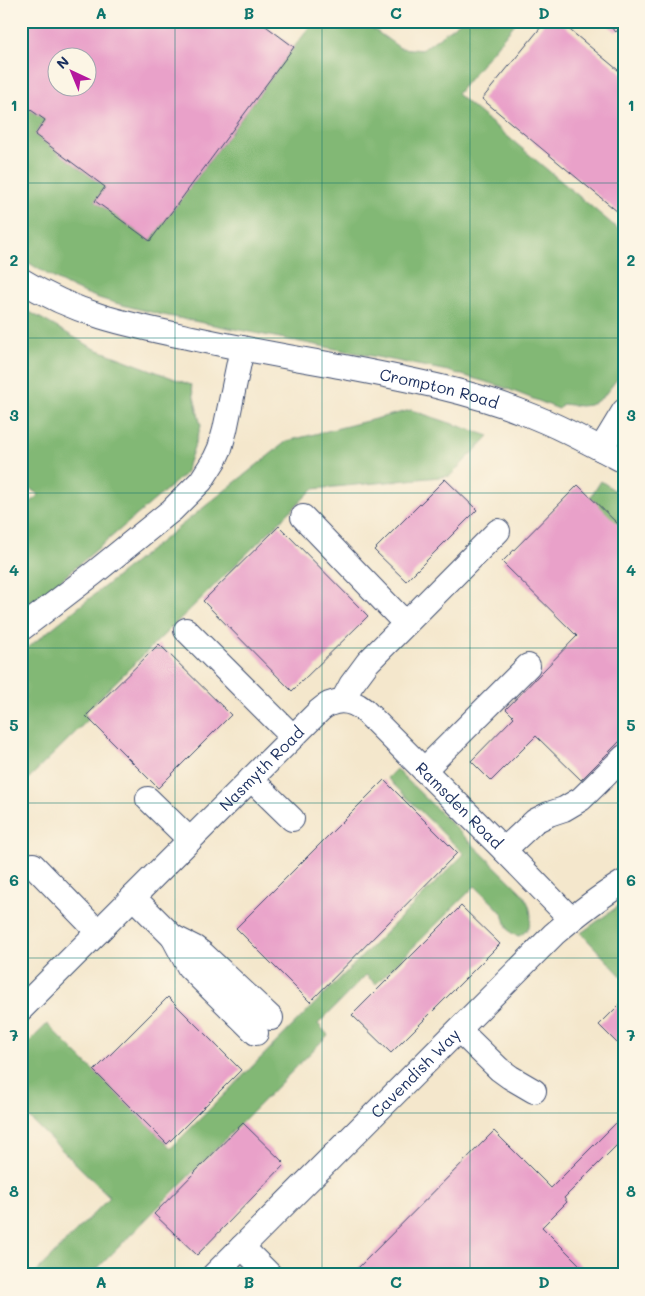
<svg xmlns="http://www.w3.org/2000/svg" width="645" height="1296" font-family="Mali,sans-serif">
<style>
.forest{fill:#82b875;stroke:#4e746a}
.building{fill:#e9a1c9;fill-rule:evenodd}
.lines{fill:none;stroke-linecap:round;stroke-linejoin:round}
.minor-casing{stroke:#3c4b6e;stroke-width:26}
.minor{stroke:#fff;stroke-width:24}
.grid{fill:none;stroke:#0f766e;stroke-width:1;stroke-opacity:0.55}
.labels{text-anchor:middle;stroke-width:4.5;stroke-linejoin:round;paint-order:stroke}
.street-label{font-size:16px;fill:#1b2f5e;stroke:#fcf5e5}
.neatline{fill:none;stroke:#0f766e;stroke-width:2}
.grid-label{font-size:16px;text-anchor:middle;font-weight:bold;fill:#0f766e}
</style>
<rect width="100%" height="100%" fill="#fcf5e5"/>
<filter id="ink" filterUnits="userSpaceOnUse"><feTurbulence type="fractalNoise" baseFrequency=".02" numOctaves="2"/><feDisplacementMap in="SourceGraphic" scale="10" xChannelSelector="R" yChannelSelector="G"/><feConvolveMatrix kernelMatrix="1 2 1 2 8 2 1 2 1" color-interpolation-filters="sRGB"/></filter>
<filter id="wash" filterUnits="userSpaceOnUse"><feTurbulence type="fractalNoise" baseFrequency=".0096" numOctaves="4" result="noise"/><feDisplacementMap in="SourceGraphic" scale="20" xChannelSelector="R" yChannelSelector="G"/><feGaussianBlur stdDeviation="1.12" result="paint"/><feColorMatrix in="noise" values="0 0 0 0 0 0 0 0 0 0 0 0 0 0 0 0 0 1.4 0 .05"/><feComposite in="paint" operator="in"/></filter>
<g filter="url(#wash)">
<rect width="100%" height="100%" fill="#f4e7cc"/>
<g class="forest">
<path d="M315,21H362L400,48L422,50L461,21H517L457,94L624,234V370L611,387L603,397L597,401L590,405L580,406L562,404L559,409L500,386L448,371L163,315C135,308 106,302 80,291C59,282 40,270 21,258V103L45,120L35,135L105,187L95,201L150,241L294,47Z"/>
<polygon points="21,307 93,348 191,385 201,426 185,474 21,614 21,511 39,495 21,482"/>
<polygon points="411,410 489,436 450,476 313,489 84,713 89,719 21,786 21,653 287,441"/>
<polygon points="601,481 624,497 624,532 590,498"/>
<path d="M396,769L521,892C532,905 537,927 519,936C505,933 508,925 503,915C500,909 481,892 475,886L376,984L366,975L318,1024L328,1035L91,1275H33L110,1197L21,1110V1050L47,1024L171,1148L464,854L387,778Z"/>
<polygon points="624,902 624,979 581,933"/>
</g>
<g id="blocks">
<g class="building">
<path d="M21,21H259L294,47L150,241L95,201L105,187L35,135L45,120L21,103ZM58,58H88V88H58Z"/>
<polygon points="546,21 559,21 624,75 624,217 482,99"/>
<polygon points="603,21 624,21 624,22 616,32"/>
<polygon points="445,479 477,510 406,581 374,550"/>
<polygon points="578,485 624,530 624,737 581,780 536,736 491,781 471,761 514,717 506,709 577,636 502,562"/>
<polygon points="279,526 368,616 292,691 203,601"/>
<polygon points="159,644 231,715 158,788 86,716"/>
<polygon points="384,780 457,853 310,1002 236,928"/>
<polygon points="461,906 500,944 391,1053 352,1015"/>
<polygon points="168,997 241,1070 167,1144 94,1071"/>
<polygon points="624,1000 624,1050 599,1025"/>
<polygon points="624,1115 624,1138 564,1198 567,1202 542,1227 590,1275 351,1275 494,1131 551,1188"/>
<polygon points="243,1123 285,1164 197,1255 154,1214"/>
</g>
</g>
</g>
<g filter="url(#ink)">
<use href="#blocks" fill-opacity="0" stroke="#3c4b6e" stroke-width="1"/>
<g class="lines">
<defs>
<g id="minor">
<path id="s1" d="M21,280C77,315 129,325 192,338C239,348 287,357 334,365C395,377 464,389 522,412C557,425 590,443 624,461"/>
<polyline points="601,449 624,411"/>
<polyline points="303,517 406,624"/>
<polyline points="21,629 94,573 172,510 201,481 215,459 220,448 225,430 242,348"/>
<polyline points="186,630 293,737"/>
<polyline points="343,700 351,685 368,662 498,531"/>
<polyline points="424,770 528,666"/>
<polyline points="251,779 292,819"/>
<polyline points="148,799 190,840"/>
<polyline points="504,850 535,821 549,814 564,809 581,799 624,757"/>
<polyline points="33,865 98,932"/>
<polyline points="133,897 173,937 195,948 203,954 271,1018"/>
<polyline points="173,937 189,967 256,1033"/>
<path id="s2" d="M21,1009L319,711C333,698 349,698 364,710L504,850L571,919"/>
<polyline points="459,1030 499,1069 510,1077 534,1091"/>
<polyline points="242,1247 270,1275"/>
<path id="s3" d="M214,1275L554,934C576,915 599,897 624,882"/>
</g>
</defs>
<use href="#minor" class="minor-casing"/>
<use href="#minor" class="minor"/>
</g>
</g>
<path class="grid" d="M175,21V1275M322,21V1275M470,21V1275M21,183H624M21,338H624M21,493H624M21,648H624M21,803H624M21,958H624M21,1113H624"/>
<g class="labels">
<g class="street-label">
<text dy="6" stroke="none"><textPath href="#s1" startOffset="434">Crompton Road</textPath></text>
<text dy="6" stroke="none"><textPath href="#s2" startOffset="340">Nasmyth Road</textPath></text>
<text dy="6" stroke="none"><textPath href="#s2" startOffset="606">Ramsden Road</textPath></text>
<text dy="6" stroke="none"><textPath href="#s3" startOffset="285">Cavendish Way</textPath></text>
</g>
</g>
<rect width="645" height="1296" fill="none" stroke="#fcf5e5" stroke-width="55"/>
<g transform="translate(72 72) rotate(316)"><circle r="24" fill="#fcf5e5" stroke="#a2a6af"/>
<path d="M0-4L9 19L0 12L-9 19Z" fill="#b5179e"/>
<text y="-8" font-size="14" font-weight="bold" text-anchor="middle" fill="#1b2f5e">N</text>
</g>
<rect x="28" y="28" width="590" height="1240" class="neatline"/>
<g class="grid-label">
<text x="101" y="19">A</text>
<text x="249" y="19">B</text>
<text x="396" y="19">C</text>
<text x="544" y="19">D</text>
<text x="14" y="111">1</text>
<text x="631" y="111">1</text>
<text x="14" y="266">2</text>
<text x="631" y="266">2</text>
<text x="14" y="421">3</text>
<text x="631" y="421">3</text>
<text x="14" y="576">4</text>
<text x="631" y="576">4</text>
<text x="14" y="731">5</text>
<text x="631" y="731">5</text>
<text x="14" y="886">6</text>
<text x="631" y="886">6</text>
<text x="14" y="1041">7</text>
<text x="631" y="1041">7</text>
<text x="14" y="1197">8</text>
<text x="631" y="1197">8</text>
<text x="101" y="1288">A</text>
<text x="249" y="1288">B</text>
<text x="396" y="1288">C</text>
<text x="544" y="1288">D</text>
</g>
</svg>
